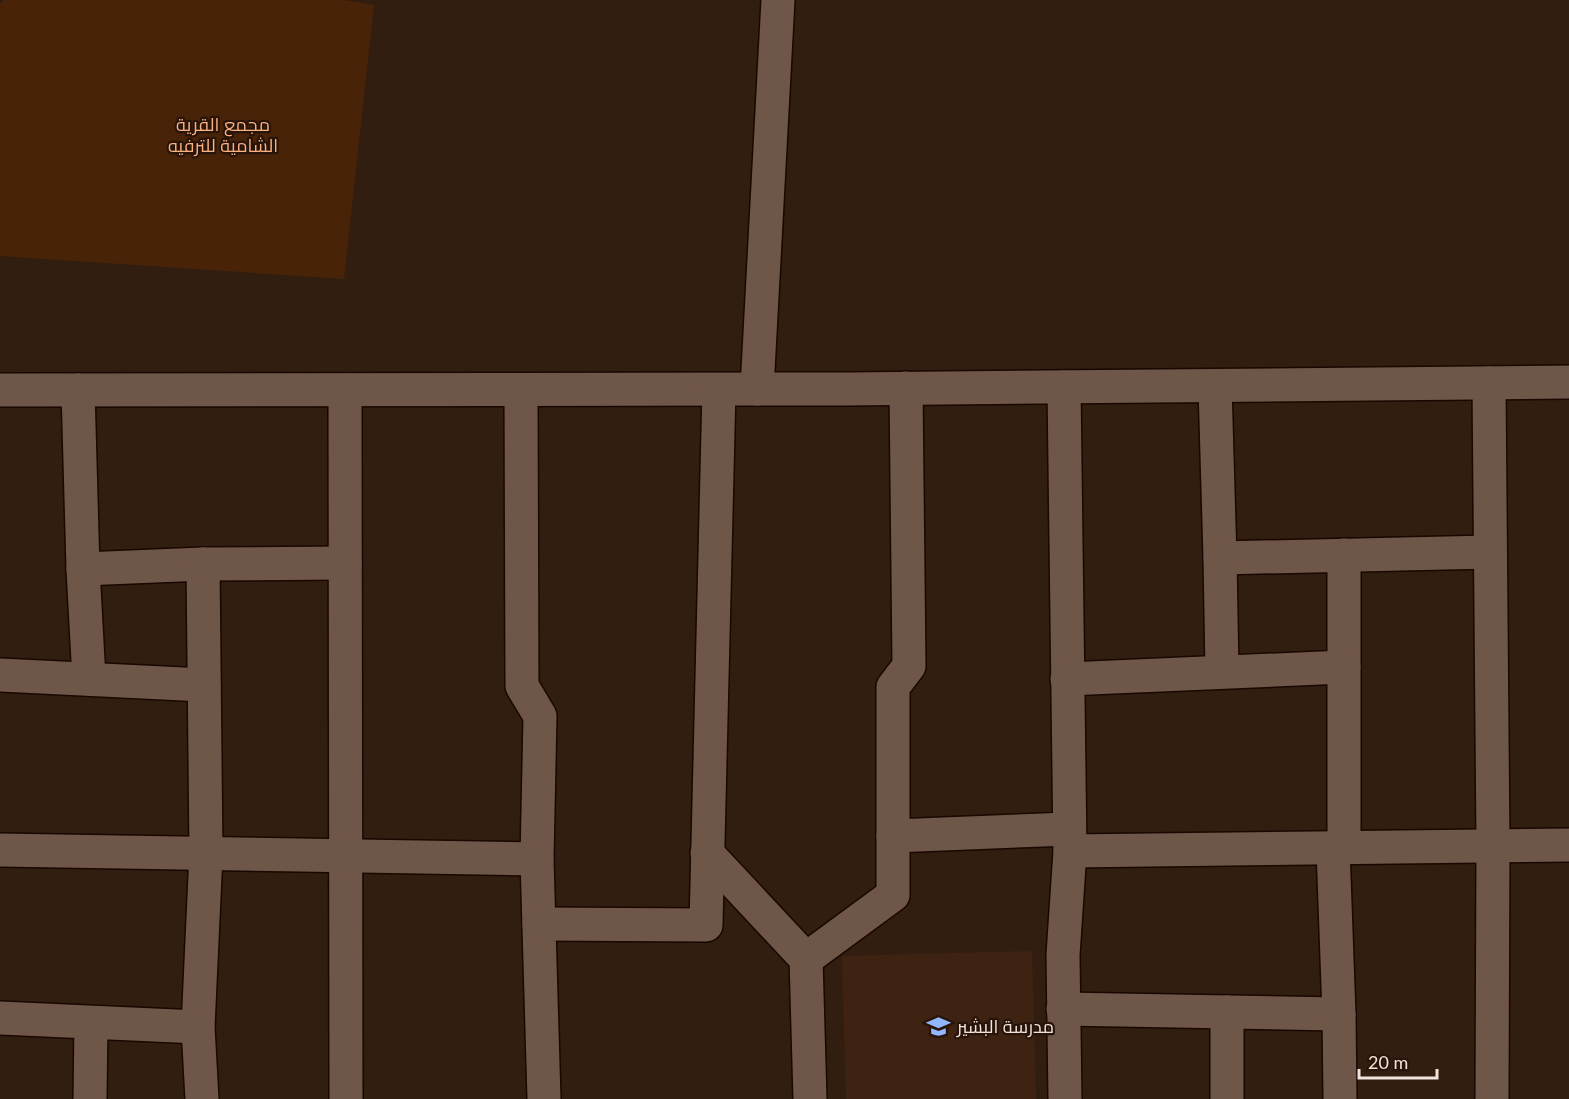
<svg xmlns="http://www.w3.org/2000/svg" width="1569" height="1099" font-family="Lato,Cairo,sans-serif">
<style>
.built{fill:#3e2312}
.green{fill:#482308}
.lines{fill:none;stroke-linecap:round;stroke-linejoin:round}
.minor-casing{stroke:#190700;stroke-width:36}
.minor{stroke:#6e5648;stroke-width:33}
.labels{text-anchor:middle;stroke-width:4.5;stroke-linejoin:round;paint-order:stroke}
.park-label{font-size:18px;fill:#fcb183;stroke:#281408}
.poi-label{font-size:18px;fill:#f1e3db;stroke:#281408;text-anchor:start}
</style>
<rect width="100%" height="100%" fill="#321e11"/>
<polygon class="built" points="1032,951 1036,1099 846,1099 842,956"/>
<polygon class="green" points="4,0 343,0 374,5 344,279 0,256 0,4"/>
<g class="lines">
<defs>
<g id="minor">
<polyline points="1489,383 1493,846 1492,1099"/>
<polyline points="1215,386 1220,558 1490,552"/>
<polyline points="1064,387 1070,851 1063,955 1065,1099"/>
<polyline points="757,389 778,0"/>
<polyline points="0,390 848,389 1569,382"/>
<polyline points="78,390 83,569 203,564 206,854 198,1027 202,1099"/>
<polyline points="345,390 346,1099"/>
<polyline points="521,390 522,686 540,716 537,859 544,1099"/>
<polyline points="1220,558 1222,672"/>
<polyline points="203,564 345,563"/>
<polyline points="83,569 89,679"/>
<polyline points="0,675 204,685"/>
<polyline points="1067,679 1344,667 1344,555"/>
<polyline points="893,836 1069,829"/>
<polyline points="1344,848 1344,667"/>
<polyline points="0,850 537,859"/>
<polyline points="1070,851 1569,845"/>
<polyline points="707,853 806,959 810,1099"/>
<polyline points="539,924 706,925 719,390"/>
<polyline points="806,959 893,895 893,687 909,666 906,388"/>
<polyline points="1063,1009 1339,1014 1333,848"/>
<polyline points="1339,1014 1340,1099"/>
<polyline points="0,1018 198,1027"/>
<polyline points="90,1099 91,1023"/>
<polyline points="1227,1099 1227,1012"/>
</g>
</defs>
<use href="#minor" class="minor-casing"/>
<use href="#minor" class="minor"/>
</g>
<defs>
<symbol id="school-bare" viewBox="-9 -9 18 18"><path d="M0-5L7-2L0 1L-7-2ZM-4 1L0 2.5L4 1V4Q0 6-4 4Z" fill="#92b7fd" stroke="#281408" stroke-width="2.5" paint-order="stroke"/></symbol>
</defs>
<g fill-rule="evenodd">
<use href="#school-bare" x="922" y="1010" width="33" height="33"/>
</g>
<g class="labels">
<g class="park-label">
<text x="223" y="131">مجمع القرية<tspan x="223" dy="21">الشامية للترفيه</tspan></text>
</g>
<g class="poi-label">
<text x="957" y="1033">مدرسة البشير</text>
</g>
</g>
<path d="M1359 1069v9h78v-9" fill="none" stroke="#f1e3db" stroke-width="3"/>
<text x="1368" y="1069" font-size="18" fill="#f1e3db" stroke="#281408" stroke-width="4.5" paint-order="stroke">20 m</text>
</svg>
